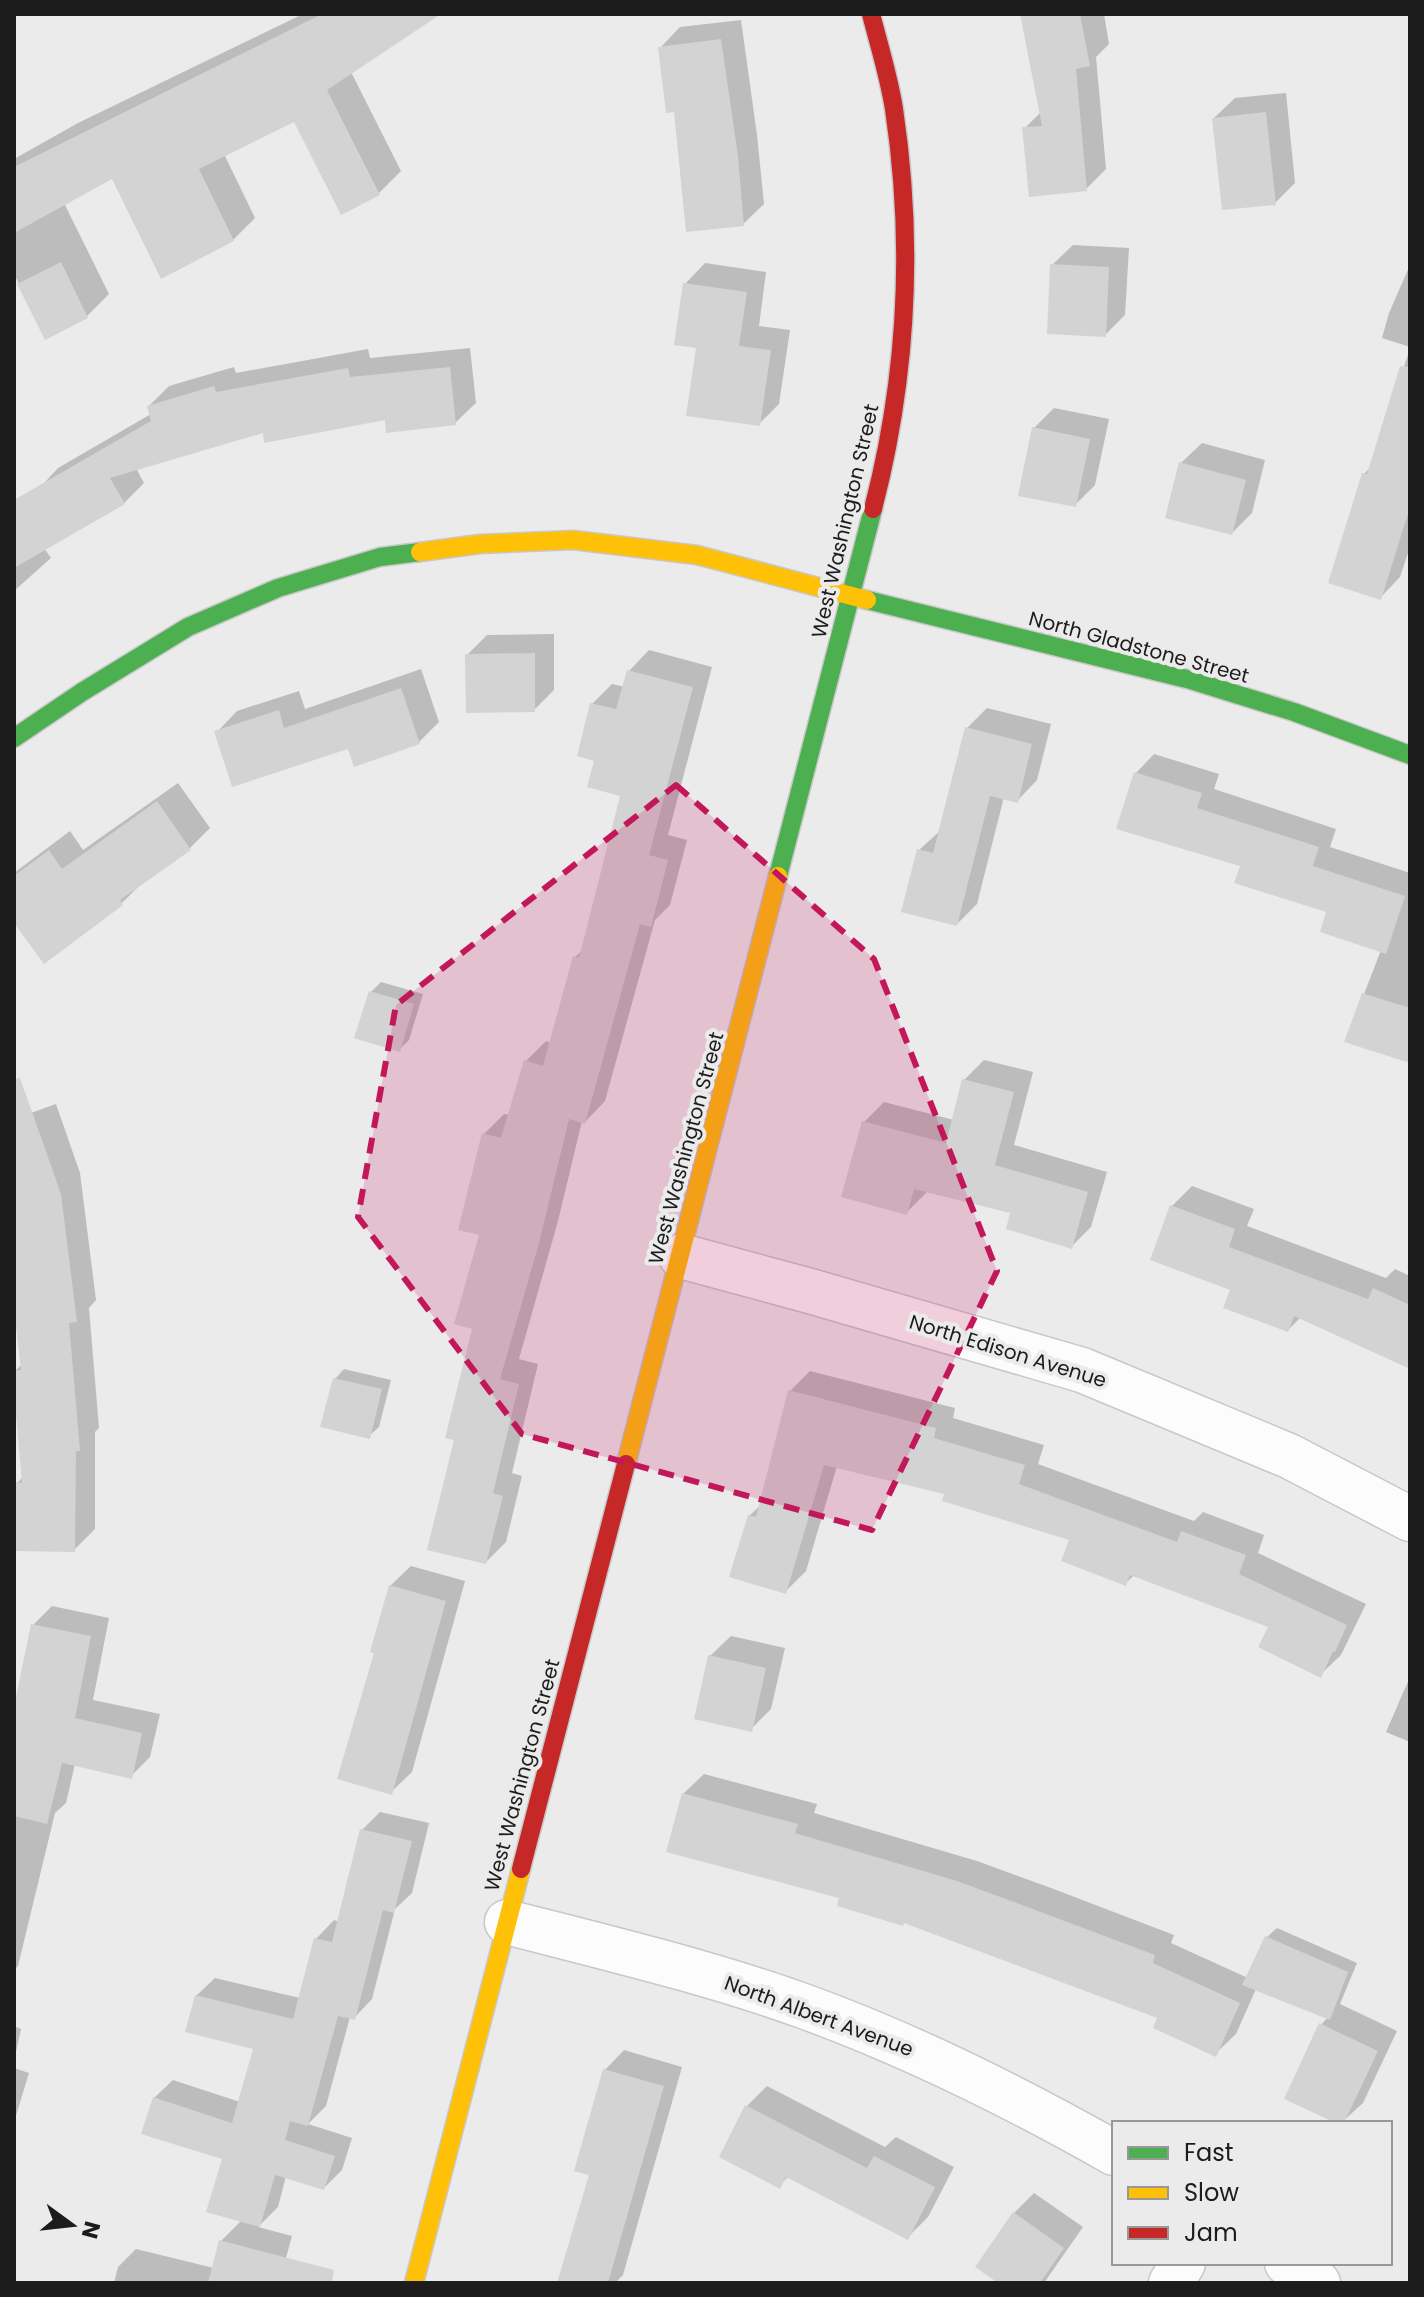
<svg xmlns="http://www.w3.org/2000/svg" width="1424" height="2297" font-family="Poppins,sans-serif">
<style>
.shadow{fill:#0003}
.building{fill:#d3d3d4}
.lines{fill:none;stroke-linecap:round;stroke-linejoin:round}
.street-casing{stroke:#c8c8c9;stroke-width:47}
.fast-casing{stroke:#c8c8c9;stroke-width:21}
.slow-casing{stroke:#c8c8c9;stroke-width:21}
.jam-casing{stroke:#c8c8c9;stroke-width:21}
.street{stroke:#fcfcfc;stroke-width:44}
.fast{stroke:#4caf50;stroke-width:18}
.slow{stroke:#ffc107;stroke-width:18}
.jam{stroke:#c62828;stroke-width:18}
.marked{fill:#c2185b;fill-opacity:0.2;stroke:#c2185b;stroke-width:6;stroke-dasharray:16 10;stroke-linejoin:round}
.labels{text-anchor:middle;stroke-width:8;stroke-linejoin:round;paint-order:stroke}
.street-label{font-size:20px;fill:#1c1c1c;stroke:#ebebec}
</style>
<rect width="100%" height="100%" fill="#ebebec"/>
<g class="shadow">
<polygon points="303,14 435,14 351,72 401,171 379,193 295,119 224,154 255,218 233,240 113,176 64,203 109,294 87,316 46,337 14,274 14,159 78,123"/>
<polygon points="1022,14 1104,14 1109,44 1096,57 1106,169 1086,189 1025,128 1041,112"/>
<polygon points="741,20 757,135 764,204 743,224 676,110 660,48 680,27"/>
<polygon points="1286,93 1295,183 1275,203 1214,118 1235,98"/>
<polygon points="1073,245 1129,248 1125,315 1105,335 1052,265"/>
<polygon points="705,263 766,272 759,326 790,330 779,404 759,424 699,346 685,284"/>
<polygon points="1410,265 1410,347 1382,338 1389,313"/>
<polygon points="470,348 476,403 455,423 386,418 264,431 136,468 144,483 124,503 44,548 51,558 14,591 14,516 58,468 151,414 149,406 169,386 234,367 236,373 368,349 370,358"/>
<polygon points="1410,348 1410,547 1400,577 1380,598 1364,474 1372,466"/>
<polygon points="1054,408 1109,419 1095,485 1075,505 1034,428"/>
<polygon points="1202,443 1265,460 1252,513 1232,533 1181,463"/>
<polygon points="554,634 554,690 534,710 467,655 487,635"/>
<polygon points="649,650 712,667 668,835 687,840 670,905 655,920 605,1101 585,1122 582,1121 558,1221 519,1359 538,1364 512,1473 522,1476 506,1542 486,1562 456,1438 474,1328 482,1233 484,1134 504,1114 510,1115 526,1061 546,1041 551,1043 575,957 583,950 622,794 597,759 592,704 612,684 625,687 629,671"/>
<polygon points="421,669 439,722 419,742 350,747 217,732 237,711 299,691 305,709"/>
<polygon points="987,708 1051,724 1037,780 1017,801 1004,797 977,904 957,924 919,850 941,830 967,728"/>
<polygon points="1154,754 1219,774 1214,789 1336,829 1330,847 1410,873 1410,1060 1346,1041 1381,950 1329,910 1242,865 1136,773"/>
<polygon points="178,783 210,828 190,848 142,883 122,903 14,919 14,873 70,831 83,850"/>
<polygon points="381,982 423,994 409,1040 399,1050 371,992"/>
<polygon points="984,1060 1033,1072 1014,1145 1107,1172 1091,1227 1071,1247 1013,1212 927,1192 907,1212 864,1122 884,1102 954,1120 964,1080"/>
<polygon points="56,1104 80,1173 96,1300 89,1308 99,1428 95,1432 95,1529 74,1550 17,1483 24,1476 14,1372 23,1363 14,1292 14,1119"/>
<polygon points="1192,1186 1254,1209 1247,1226 1386,1278 1395,1269 1410,1276 1410,1367 1301,1317 1288,1330 1233,1289 1172,1206"/>
<polygon points="344,1369 391,1380 379,1427 369,1436 335,1379"/>
<polygon points="810,1371 955,1408 953,1418 1044,1445 1038,1464 1194,1521 1203,1512 1264,1535 1258,1553 1366,1604 1341,1655 1320,1675 1271,1626 1135,1574 1126,1583 1072,1539 946,1493 837,1466 806,1571 786,1591 749,1516 761,1505 790,1391"/>
<polygon points="411,1566 465,1581 412,1772 391,1792 376,1651 390,1586"/>
<polygon points="52,1606 109,1618 93,1700 160,1714 150,1757 131,1776 75,1764 66,1803 55,1813 18,1966 14,1970 14,1717 33,1625"/>
<polygon points="731,1636 785,1648 771,1709 751,1729 710,1656"/>
<polygon points="1410,1677 1410,1742 1386,1732"/>
<polygon points="704,1774 817,1804 814,1813 977,1861 1051,1888 1174,1935 1171,1943 1248,1978 1267,1937 1277,1928 1357,1963 1340,2004 1397,2031 1363,2103 1341,2123 1321,2025 1328,2017 1256,1989 1236,2034 1215,2054 1160,2017 842,1896 683,1794"/>
<polygon points="380,1812 429,1823 412,1893 395,1909 372,1999 354,2018 350,2017 326,2106 308,2124 352,2138 342,2170 324,2188 286,2176 278,2207 258,2227 292,2236 279,2283 114,2283 118,2267 136,2249 214,2268 221,2241 242,2220 224,2157 154,2098 173,2080 240,2102 256,2047 196,1996 215,1978 300,1998 316,1939 334,1920 339,1922 362,1830"/>
<polygon points="14,2026 21,2029 14,2061"/>
<polygon points="624,2050 682,2067 623,2275 615,2283 565,2283 592,2173 605,2070"/>
<polygon points="14,2068 29,2073 14,2122"/>
<polygon points="767,2086 885,2147 896,2137 954,2167 928,2217 908,2237 789,2176 779,2186 747,2106"/>
<polygon points="1034,2193 1083,2227 1044,2283 1002,2283 1014,2213"/>
</g>
<g class="building">
<polygon points="322,14 441,14 327,90 380,195 341,215 294,122 199,169 234,241 161,279 112,179 14,233 14,167"/>
<polygon points="1020,14 1080,14 1090,66 1076,69 1087,191 1029,197 1022,127 1042,126"/>
<polygon points="721,39 738,156 744,226 686,232 674,112 666,113 658,47"/>
<polygon points="1266,112 1276,205 1222,210 1212,118"/>
<polygon points="61,262 88,318 45,340 17,284"/>
<polygon points="1050,264 1109,267 1106,337 1047,334"/>
<polygon points="683,283 747,292 739,346 771,350 760,426 686,416 696,348 674,345"/>
<polygon points="1400,366 1410,367 1410,507 1381,600 1328,583 1362,473 1367,474"/>
<polygon points="450,367 456,425 386,433 385,420 264,443 263,433 110,478 125,504 14,568 14,500 151,421 147,406 214,386 216,392 348,368 350,377"/>
<polygon points="1032,427 1090,439 1076,507 1018,496"/>
<polygon points="1179,462 1246,480 1232,535 1165,518"/>
<polygon points="535,653 535,712 466,713 465,654"/>
<polygon points="627,670 693,687 649,855 668,860 651,927 640,924 585,1124 569,1119 539,1243 500,1379 519,1384 493,1493 503,1496 486,1564 427,1550 454,1440 445,1438 472,1329 454,1324 479,1235 458,1230 482,1133 501,1138 524,1060 543,1066 573,956 579,958 620,796 587,787 594,761 577,756 590,703 616,709"/>
<polygon points="401,688 420,744 354,767 348,749 232,787 214,731 279,710 284,728"/>
<polygon points="965,727 1032,744 1018,803 990,796 957,926 901,912 917,849 933,853"/>
<polygon points="1134,772 1202,793 1197,808 1319,847 1313,866 1405,896 1386,954 1320,932 1326,912 1234,883 1240,866 1116,829"/>
<polygon points="157,801 191,850 120,900 123,905 44,964 14,923 14,876 49,850 62,869"/>
<polygon points="369,991 414,1004 400,1052 354,1038"/>
<polygon points="1362,993 1410,1008 1410,1063 1344,1042"/>
<polygon points="20,1078 61,1194 77,1322 69,1323 80,1451 76,1451 75,1552 14,1551 15,1482 22,1483 14,1391 14,1371 21,1370 14,1309 14,1079"/>
<polygon points="962,1079 1014,1092 995,1165 1088,1192 1072,1249 1006,1229 1010,1213 914,1189 907,1215 841,1197 862,1121 946,1143"/>
<polygon points="1170,1205 1235,1229 1229,1247 1368,1299 1373,1288 1410,1305 1410,1369 1294,1316 1288,1332 1223,1308 1230,1290 1150,1260"/>
<polygon points="333,1378 382,1389 370,1439 320,1427"/>
<polygon points="788,1390 936,1428 934,1438 1025,1465 1019,1484 1177,1542 1181,1531 1246,1555 1239,1574 1347,1625 1335,1652 1333,1651 1321,1678 1258,1647 1268,1627 1130,1575 1126,1586 1061,1561 1069,1540 942,1501 944,1494 824,1465 786,1594 729,1577 748,1515 756,1517"/>
<polygon points="389,1585 446,1601 392,1795 337,1779 374,1653 370,1652"/>
<polygon points="31,1624 91,1636 75,1718 142,1733 132,1779 62,1763 47,1824 14,1816 14,1707"/>
<polygon points="708,1655 766,1668 752,1732 694,1719"/>
<polygon points="682,1793 798,1824 795,1833 957,1881 1030,1908 1155,1955 1153,1963 1240,2003 1216,2057 1153,2028 1157,2018 904,1923 903,1926 837,1906 839,1898 666,1852"/>
<polygon points="360,1829 412,1841 394,1913 383,1910 355,2020 338,2016 308,2126 290,2121 285,2140 335,2156 324,2190 275,2175 260,2227 206,2212 222,2159 141,2134 153,2097 232,2123 253,2049 185,2032 195,1995 293,2019 314,1938 332,1942"/>
<polygon points="1265,1936 1348,1972 1330,2020 1242,1985"/>
<polygon points="1319,2023 1378,2051 1344,2123 1336,2123 1284,2099"/>
<polygon points="603,2069 664,2086 608,2283 557,2283 589,2175 574,2171"/>
<polygon points="745,2105 867,2168 874,2156 935,2187 908,2240 786,2177 780,2189 719,2157"/>
<polygon points="1013,2212 1064,2248 1040,2283 998,2283 975,2267"/>
<polygon points="219,2240 334,2270 332,2283 208,2283"/>
</g>
<g class="lines">
<defs>
<g id="street">
<polyline points="681,1256 810,1291 1082,1370 1289,1456 1410,1519"/>
<path d="M507,1922C607,1948 709,1972 806,2007C913,2046 1015,2097 1114,2153"/>
<polyline points="1287,2263 1318,2283"/>
<polyline points="1171,2283 1183,2263"/>
</g>
<g id="fast">
<polyline points="867,600 1187,679 1294,712 1410,755"/>
<polyline points="14,738 82,692 188,627 278,588 380,557 420,552"/>
<polyline points="778,876 873,509"/>
</g>
<g id="slow">
<polyline points="420,552 480,544 573,540 697,555 867,600"/>
<polyline points="626,1464 778,876"/>
<polyline points="414,2283 521,1869"/>
</g>
<g id="jam">
<path d="M871,14C879,45 889,77 894,109C914,243 907,378 873,509"/>
<polyline points="521,1869 626,1464"/>
</g>
</defs>
<use href="#street" class="street-casing"/>
<use href="#fast" class="fast-casing"/>
<use href="#slow" class="slow-casing"/>
<use href="#jam" class="jam-casing"/>
<use href="#street" class="street"/>
<use href="#fast" class="fast"/>
<use href="#slow" class="slow"/>
<use href="#jam" class="jam"/>
</g>
<path class="marked" d="M676,785L874,959L997,1271L872,1530L522,1434L358,1217L396,1005Z"/>
<g class="labels">
<g class="street-label">
<text transform="translate(845 521) rotate(-77)" y="7">West Washington Street</text>
<text transform="translate(1139 647) rotate(15)" y="7">North Gladstone Street</text>
<text transform="translate(686 1148) rotate(-75)" y="7">West Washington Street</text>
<text transform="translate(1008 1351) rotate(17)" y="7">North Edison Avenue</text>
<text transform="translate(522 1775) rotate(-75)" y="7">West Washington Street</text>
<text transform="translate(819 2016) rotate(20)" y="7">North Albert Avenue</text>
</g>
</g>
<rect width="1424" height="2297" fill="none" stroke="#1c1c1c" stroke-width="32"/>
<rect x="1112" y="2121" width="280" height="144" fill="#ebebec" stroke="#989899" stroke-width="2"/>
<rect x="1128" y="2147" width="40" height="12" fill="#4caf50" stroke="#989899" stroke-width="2"/>
<text x="1184" y="2161" font-size="24" fill="#1c1c1c">Fast</text>
<rect x="1128" y="2187" width="40" height="12" fill="#ffc107" stroke="#989899" stroke-width="2"/>
<text x="1184" y="2201" font-size="24" fill="#1c1c1c">Slow</text>
<rect x="1128" y="2227" width="40" height="12" fill="#c62828" stroke="#989899" stroke-width="2"/>
<text x="1184" y="2241" font-size="24" fill="#1c1c1c">Jam</text>
<g transform="translate(72 2225) rotate(105)" stroke="#ebebec" stroke-width="6" paint-order="stroke">
<path d="M0-6L14 30L0 20L-14 30Z" fill="#1c1c1c"/>
<text y="-12" font-size="22" font-weight="bold" text-anchor="middle" fill="#1c1c1c">N</text>
</g>
</svg>
